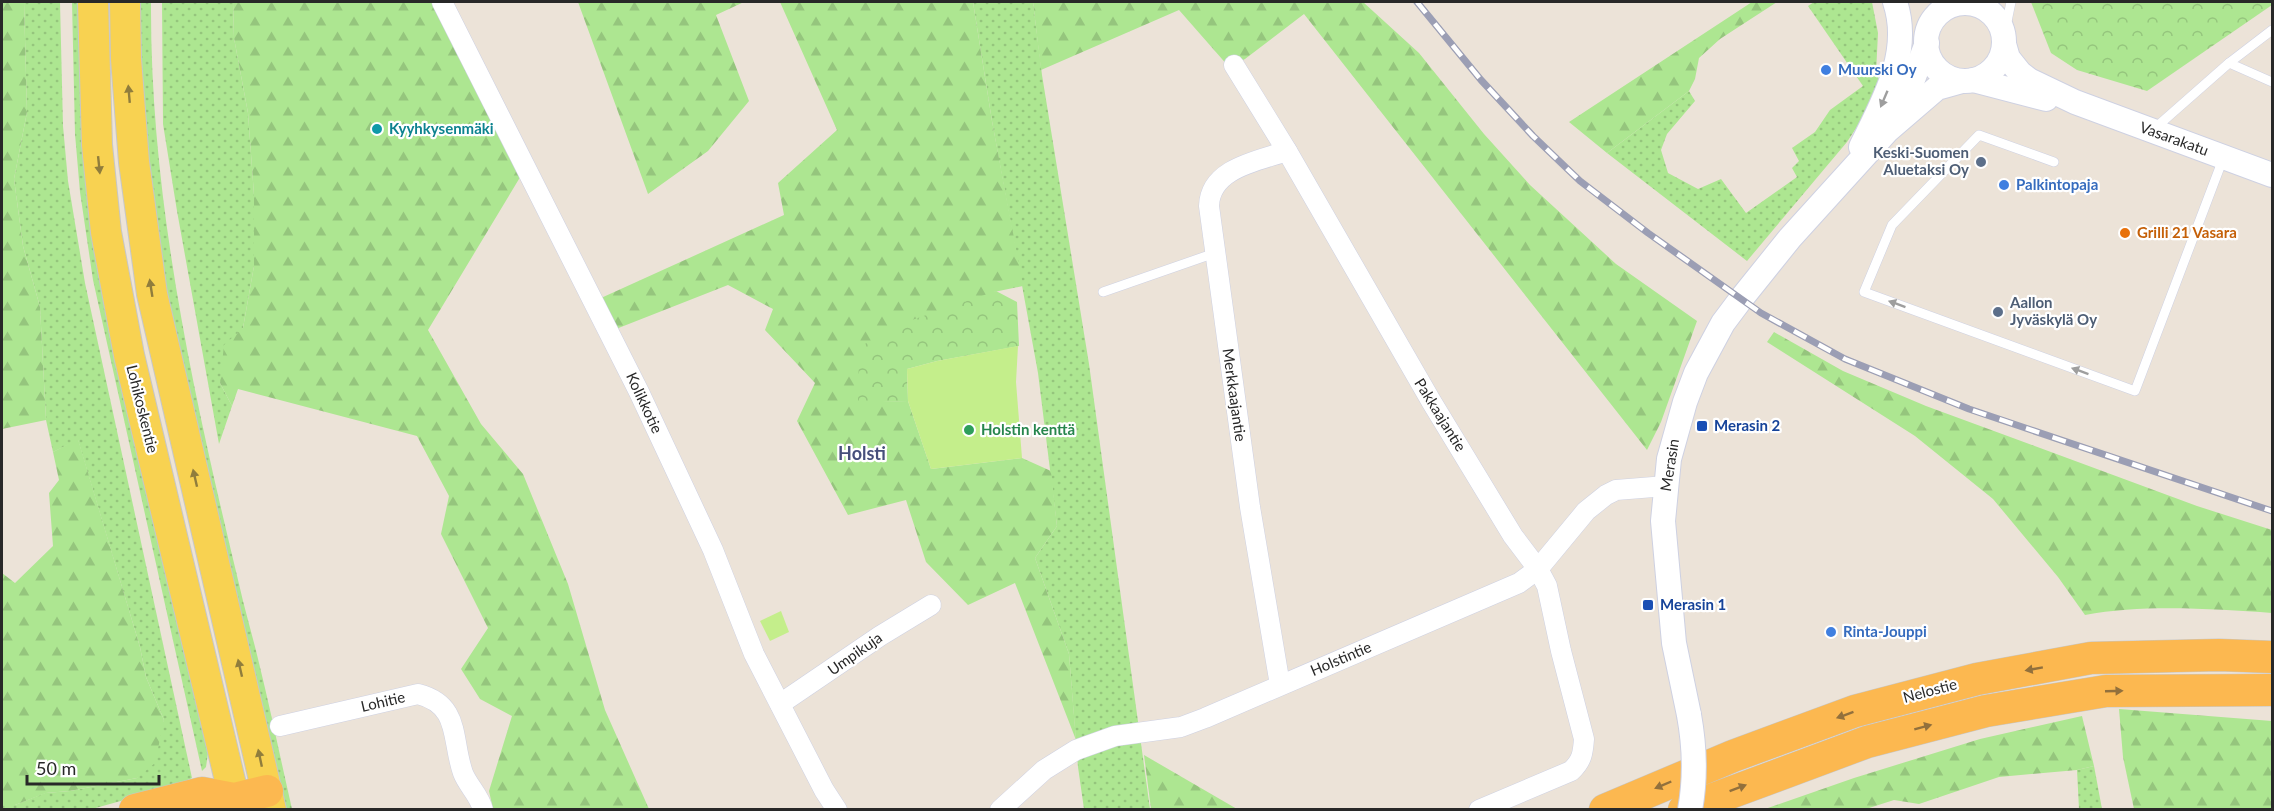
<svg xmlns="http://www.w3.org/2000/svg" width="2274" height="811" font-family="Lato,sans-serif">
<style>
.grass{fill:url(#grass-dots)}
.forest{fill:url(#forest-firs)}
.park{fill:url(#park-crowns)}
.pitch{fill:#c4ee8b}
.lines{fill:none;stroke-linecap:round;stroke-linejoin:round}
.service-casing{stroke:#ced1e2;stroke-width:10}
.minor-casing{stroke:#ced1e2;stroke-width:21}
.tertiary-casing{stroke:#ced1e2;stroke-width:26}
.primary-casing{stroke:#c7c7c7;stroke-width:32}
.trunk-casing{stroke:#c7c7c7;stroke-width:33}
.service{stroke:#fff;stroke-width:9}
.minor{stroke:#fff;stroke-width:20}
.tertiary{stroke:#fff;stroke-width:24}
.primary{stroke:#f8d251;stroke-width:30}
.trunk{stroke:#fcb850;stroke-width:32}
.rail-casing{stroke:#9b9eb4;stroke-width:7}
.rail{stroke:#fff;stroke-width:4.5;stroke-dasharray:14;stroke-linecap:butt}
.tertiary-bridge-casing{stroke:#ced1e2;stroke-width:26;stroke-linecap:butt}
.tertiary-bridge{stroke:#fff;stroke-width:24}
.oneway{fill:#907d3c}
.oneway2{fill:#9e9e9e}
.oneway3{fill:#92703c}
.shop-dot{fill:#3f7fe0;stroke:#fff;stroke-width:2}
.culture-dot{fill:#0f9aa8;stroke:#fff;stroke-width:2}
.service-dot{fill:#5c6f8a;stroke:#fff;stroke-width:2}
.food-dot{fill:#e8710a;stroke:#fff;stroke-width:2}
.transit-dot{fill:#1a4fb4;stroke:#fff;stroke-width:2}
.leisure-dot{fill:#2e9e5b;stroke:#fff;stroke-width:2}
.labels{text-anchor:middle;stroke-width:4.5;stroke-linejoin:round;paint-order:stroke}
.shop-label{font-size:15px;font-weight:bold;fill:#366cbe;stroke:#fff;text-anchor:start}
.culture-label{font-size:15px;font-weight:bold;fill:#0d838f;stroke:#fff;text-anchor:start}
.street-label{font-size:15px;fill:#282828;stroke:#fff}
.service-label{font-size:15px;font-weight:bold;fill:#4e5e75;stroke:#fff;text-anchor:end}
.food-label{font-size:15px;font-weight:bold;fill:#c56008;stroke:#fff;text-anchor:start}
.transit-label{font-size:15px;font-weight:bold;fill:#164399;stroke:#fff;text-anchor:start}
.leisure-label{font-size:15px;font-weight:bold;fill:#27864d;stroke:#fff;text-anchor:start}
.quarter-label{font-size:18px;font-weight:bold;fill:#464f7b;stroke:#fff}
</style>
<defs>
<pattern id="grass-dots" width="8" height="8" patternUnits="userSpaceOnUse" patternTransform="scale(1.5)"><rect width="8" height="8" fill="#ade691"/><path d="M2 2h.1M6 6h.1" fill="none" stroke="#95c57d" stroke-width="1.8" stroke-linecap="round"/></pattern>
<pattern id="forest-firs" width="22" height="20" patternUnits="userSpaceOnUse" patternTransform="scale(1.5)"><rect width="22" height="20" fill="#ade691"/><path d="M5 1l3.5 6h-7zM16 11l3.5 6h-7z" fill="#95c57d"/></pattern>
<pattern id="park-crowns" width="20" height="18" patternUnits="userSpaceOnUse" patternTransform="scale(1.5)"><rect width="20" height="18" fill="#ade691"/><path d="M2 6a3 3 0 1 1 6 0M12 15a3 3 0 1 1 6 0" fill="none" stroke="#95c57d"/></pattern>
</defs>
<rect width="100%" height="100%" fill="#ece3d8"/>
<g class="grass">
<polygon points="24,2 60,2 63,126 68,181 85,283 192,778 178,785 92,809 2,810 2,805 15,805 45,793 70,791 137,778 164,720 146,677 140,647 78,440 53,452 46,420 40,307 23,246 14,179 27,112"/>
<polygon points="72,2 80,2 141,454 208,753 206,767 202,771 93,280 80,192 75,134"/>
<path d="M138,2H151C150,199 193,393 239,584C245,611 253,637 259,663C271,712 281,761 292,809H282L178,362L146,161Z"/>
<polygon points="162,2 233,2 234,38 248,113 254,195 254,266 243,328 220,383 232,406 219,444 177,211 163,124"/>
<polygon points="973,2 1033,2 1042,75 1089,364 1150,809 1084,809 1078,767 1069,654 1035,558 1057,526 1038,373 992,121"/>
<polygon points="1814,2 1872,2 1878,33 1876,73 1883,87 1847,142 1747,261 1607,153 1689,91 1695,101 1667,134 1661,150 1668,173 1698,189 1721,179 1746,213 1797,177 1792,168 1799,161 1792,148 1815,132 1830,110 1863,86 1808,6"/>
<polygon points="2094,766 2102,809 2079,809 2077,770"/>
</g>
<g class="forest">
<polygon points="2,2 24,2 27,112 14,179 23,246 40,307 46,420 2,429"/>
<polygon points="233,2 432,2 438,11 522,174 428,330 481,424 523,474 568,584 605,710 649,809 493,809 489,791 512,716 480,699 461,669 488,628 441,534 449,496 417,436 238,389 232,406 220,383 224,345 243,328 254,266 254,195 248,113 234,38"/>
<polygon points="578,2 744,2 716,15 749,101 708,151 648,194"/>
<polygon points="780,2 973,2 992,121 1023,286 994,292 858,402 908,401 931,469 1022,458 1051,471 1057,526 1035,558 1069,654 1076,740 1015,583 968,605 926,562 906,500 848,515 797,421 815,383 765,330 773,309 728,285 616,329 601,298 784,215 778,183 837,130"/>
<polygon points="1033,2 1363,2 1419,53 1484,134 1530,185 1616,264 1697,321 1661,422 1647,450 1304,14 1245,59 1229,67 1179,10 1041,70"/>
<polygon points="1752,2 1777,2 1720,39 1699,58 1695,79 1689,91 1607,153 1569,122"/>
<path d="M1774,332L1843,371L1926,406L2197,506L2272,530V613C2214,609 2143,604 2085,615L2058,577L1993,499L1915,436L1767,342Z"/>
<polygon points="78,439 140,647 146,677 164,720 155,763 137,778 70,791 46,793 15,805 2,805 2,573 15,583 53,546 49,493 59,480 53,452"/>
<polygon points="2119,709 2272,721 2272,809 2134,809 2123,757"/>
<polygon points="2082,716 2094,766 2077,770 1999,777 1919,804 1894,800 1866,809 1765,809 1854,778 1980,739"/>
<polygon points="1144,755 1237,809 1151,809"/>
</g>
<g class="park">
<polygon points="2031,2 2272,2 2272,5 2147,91 2077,70 2051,53"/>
<polygon points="996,291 1017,302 1019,346 937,361 907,369 908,401 858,403 859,347 909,321"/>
</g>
<g class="pitch">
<polygon points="1018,346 1016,382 1022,458 931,469 908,401 907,369 937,361"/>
<polygon points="781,611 789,632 770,641 760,621"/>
</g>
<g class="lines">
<defs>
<g id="service">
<polyline points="1974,4 1978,2"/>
<polyline points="2272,30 2229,63 2272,82"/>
<polyline points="2004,36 2011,2"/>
<polyline points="2154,129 2229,63"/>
<polyline points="2054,162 1979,135 1892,225 1864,292 2135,391 2223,159"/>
<polyline points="1103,292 1215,253"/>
</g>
<g id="minor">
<polyline points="442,2 639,392 713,550 754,654 824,790 837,810"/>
<path d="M1234,65L1287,151L1431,401L1513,536L1538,569L1547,586L1561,651L1584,739C1583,753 1582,761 1571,771L1479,810"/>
<path d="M1280,685L1250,507L1209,206C1210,168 1258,161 1287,151"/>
<polyline points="780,704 880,636 931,605"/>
<path d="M280,726L418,694C461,705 451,739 463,773C468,786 480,796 483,810"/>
<polyline points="1000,810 1044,770 1076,750 1115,736 1181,727 1205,718 1519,583 1538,569 1586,511 1606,495 1616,490 1666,486"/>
</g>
<g id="tertiary">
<circle cx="1965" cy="42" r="39"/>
<polyline points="2004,44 2008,58 2020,73 2029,80 2075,102 2272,175"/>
<polyline points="1973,80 2046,99"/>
<polyline points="1892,120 1912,82 1927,43"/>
<path d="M1861,147C1883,102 1912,53 1895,2"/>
<polyline points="1689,715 1674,643 1663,521 1669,459 1685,402 1696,373 1723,323 1741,299 1790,238 1887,131 1937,88 1962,81"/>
</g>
<g id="primary">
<polyline points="93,2 97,145 106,232 129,355 237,810"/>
<polyline points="125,2 126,59 134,162 152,294 271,810"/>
</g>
<g id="trunk">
<polyline points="135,810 202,793 234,799 267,791"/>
<polyline points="1605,810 1733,756 1855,711 1977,679 2091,658 2219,655 2272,657"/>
<polyline points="1684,810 1867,742 1986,711 2106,691 2272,690"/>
</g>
</defs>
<use href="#service" class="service-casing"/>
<use href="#minor" class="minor-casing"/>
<use href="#tertiary" class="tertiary-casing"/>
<use href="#primary" class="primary-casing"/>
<use href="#trunk" class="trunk-casing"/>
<use href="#service" class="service"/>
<use href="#minor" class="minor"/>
<use href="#tertiary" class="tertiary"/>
<use href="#primary" class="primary"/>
<use href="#trunk" class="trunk"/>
<defs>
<polyline id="rail" points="1417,2 1481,80 1533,136 1580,181 1648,233 1761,313 1845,359 1969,409 2272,511"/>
</defs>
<use href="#rail" class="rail-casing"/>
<use href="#rail" class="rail"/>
<defs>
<path id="tertiary-bridge" d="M1689,715C1695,748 1696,777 1690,810"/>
</defs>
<use href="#tertiary-bridge" class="tertiary-bridge-casing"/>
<use href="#tertiary-bridge" class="tertiary-bridge"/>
</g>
<defs><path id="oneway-solid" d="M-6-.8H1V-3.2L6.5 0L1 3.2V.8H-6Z" transform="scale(1.5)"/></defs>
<g class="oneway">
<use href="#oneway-solid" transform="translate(129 94) rotate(-95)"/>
<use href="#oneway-solid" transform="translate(99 165) rotate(84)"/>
<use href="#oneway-solid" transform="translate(151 288) rotate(-99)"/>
<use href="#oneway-solid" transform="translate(195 478) rotate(-103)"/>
<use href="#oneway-solid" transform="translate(240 668) rotate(-103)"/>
<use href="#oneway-solid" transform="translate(260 758) rotate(-102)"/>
</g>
<g class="oneway2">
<use href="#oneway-solid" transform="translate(1884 99) rotate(113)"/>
<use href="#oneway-solid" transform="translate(1897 304) rotate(-160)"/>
<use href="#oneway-solid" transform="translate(2080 371) rotate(-160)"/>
</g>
<g class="oneway3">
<use href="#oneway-solid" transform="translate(2034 669) rotate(170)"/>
<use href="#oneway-solid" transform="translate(2114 691) rotate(-2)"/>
<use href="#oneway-solid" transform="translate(1845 715) rotate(160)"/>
<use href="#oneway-solid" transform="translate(1923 727) rotate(-15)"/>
<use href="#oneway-solid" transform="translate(1663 785) rotate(157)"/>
<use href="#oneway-solid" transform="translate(1738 788) rotate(-21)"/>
</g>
<g class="shop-dot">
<circle cx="1826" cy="70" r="6"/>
<circle cx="2004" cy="185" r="6"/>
<circle cx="1831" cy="632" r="6"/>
</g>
<circle class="culture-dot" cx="377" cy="129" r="6"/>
<g class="service-dot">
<circle cx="1981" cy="162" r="6"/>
<circle cx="1998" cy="312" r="6"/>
</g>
<circle class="food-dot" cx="2125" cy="233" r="6"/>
<g class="transit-dot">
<rect x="1696" y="420" width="12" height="12" rx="3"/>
<rect x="1642" y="599" width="12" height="12" rx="3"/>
</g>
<circle class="leisure-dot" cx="969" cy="430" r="6"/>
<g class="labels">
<g class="shop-label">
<text x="1838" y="75">Muurski Oy</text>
<text x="2016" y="190">Palkintopaja</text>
<text x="1843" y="637">Rinta-Jouppi</text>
</g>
<g class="culture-label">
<text x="389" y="134">Kyyhkysenmäki</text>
</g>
<g class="street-label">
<text transform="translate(2174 139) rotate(20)" y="5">Vasarakatu</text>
<text transform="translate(1234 395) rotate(82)" y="5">Merkkaajantie</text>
<text transform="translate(644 403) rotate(65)" y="5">Kolikkotie</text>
<text transform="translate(142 409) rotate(76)" y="5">Lohikoskentie</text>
<text transform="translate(1440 415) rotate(58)" y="5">Pakkaajantie</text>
<text transform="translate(1670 465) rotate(-81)" y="5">Merasin</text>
<text transform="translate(855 654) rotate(-35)" y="5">Umpikuja</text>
<text transform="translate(1341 659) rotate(-23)" y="5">Holstintie</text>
<text transform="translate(1930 691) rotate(-15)" y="5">Nelostie</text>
<text transform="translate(383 702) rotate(-13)" y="5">Lohitie</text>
</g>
<g class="service-label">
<text x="1969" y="158">Keski-Suomen<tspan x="1969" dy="17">Aluetaksi Oy</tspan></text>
<text x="2010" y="308" text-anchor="start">Aallon<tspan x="2010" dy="17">Jyväskylä Oy</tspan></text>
</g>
<g class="food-label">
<text x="2137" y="238">Grilli 21 Vasara</text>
</g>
<g class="transit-label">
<text x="1714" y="431">Merasin 2</text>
<text x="1660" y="610">Merasin 1</text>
</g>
<g class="leisure-label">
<text x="981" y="435">Holstin kenttä</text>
</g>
<g class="quarter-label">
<text x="862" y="460">Holsti</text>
</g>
</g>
<rect width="2274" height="811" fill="none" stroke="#282828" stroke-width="6"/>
<path d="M27 775v9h132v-9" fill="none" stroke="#282828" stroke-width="3"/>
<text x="36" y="775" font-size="18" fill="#282828" stroke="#ffffff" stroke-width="4.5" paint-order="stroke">50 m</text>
</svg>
